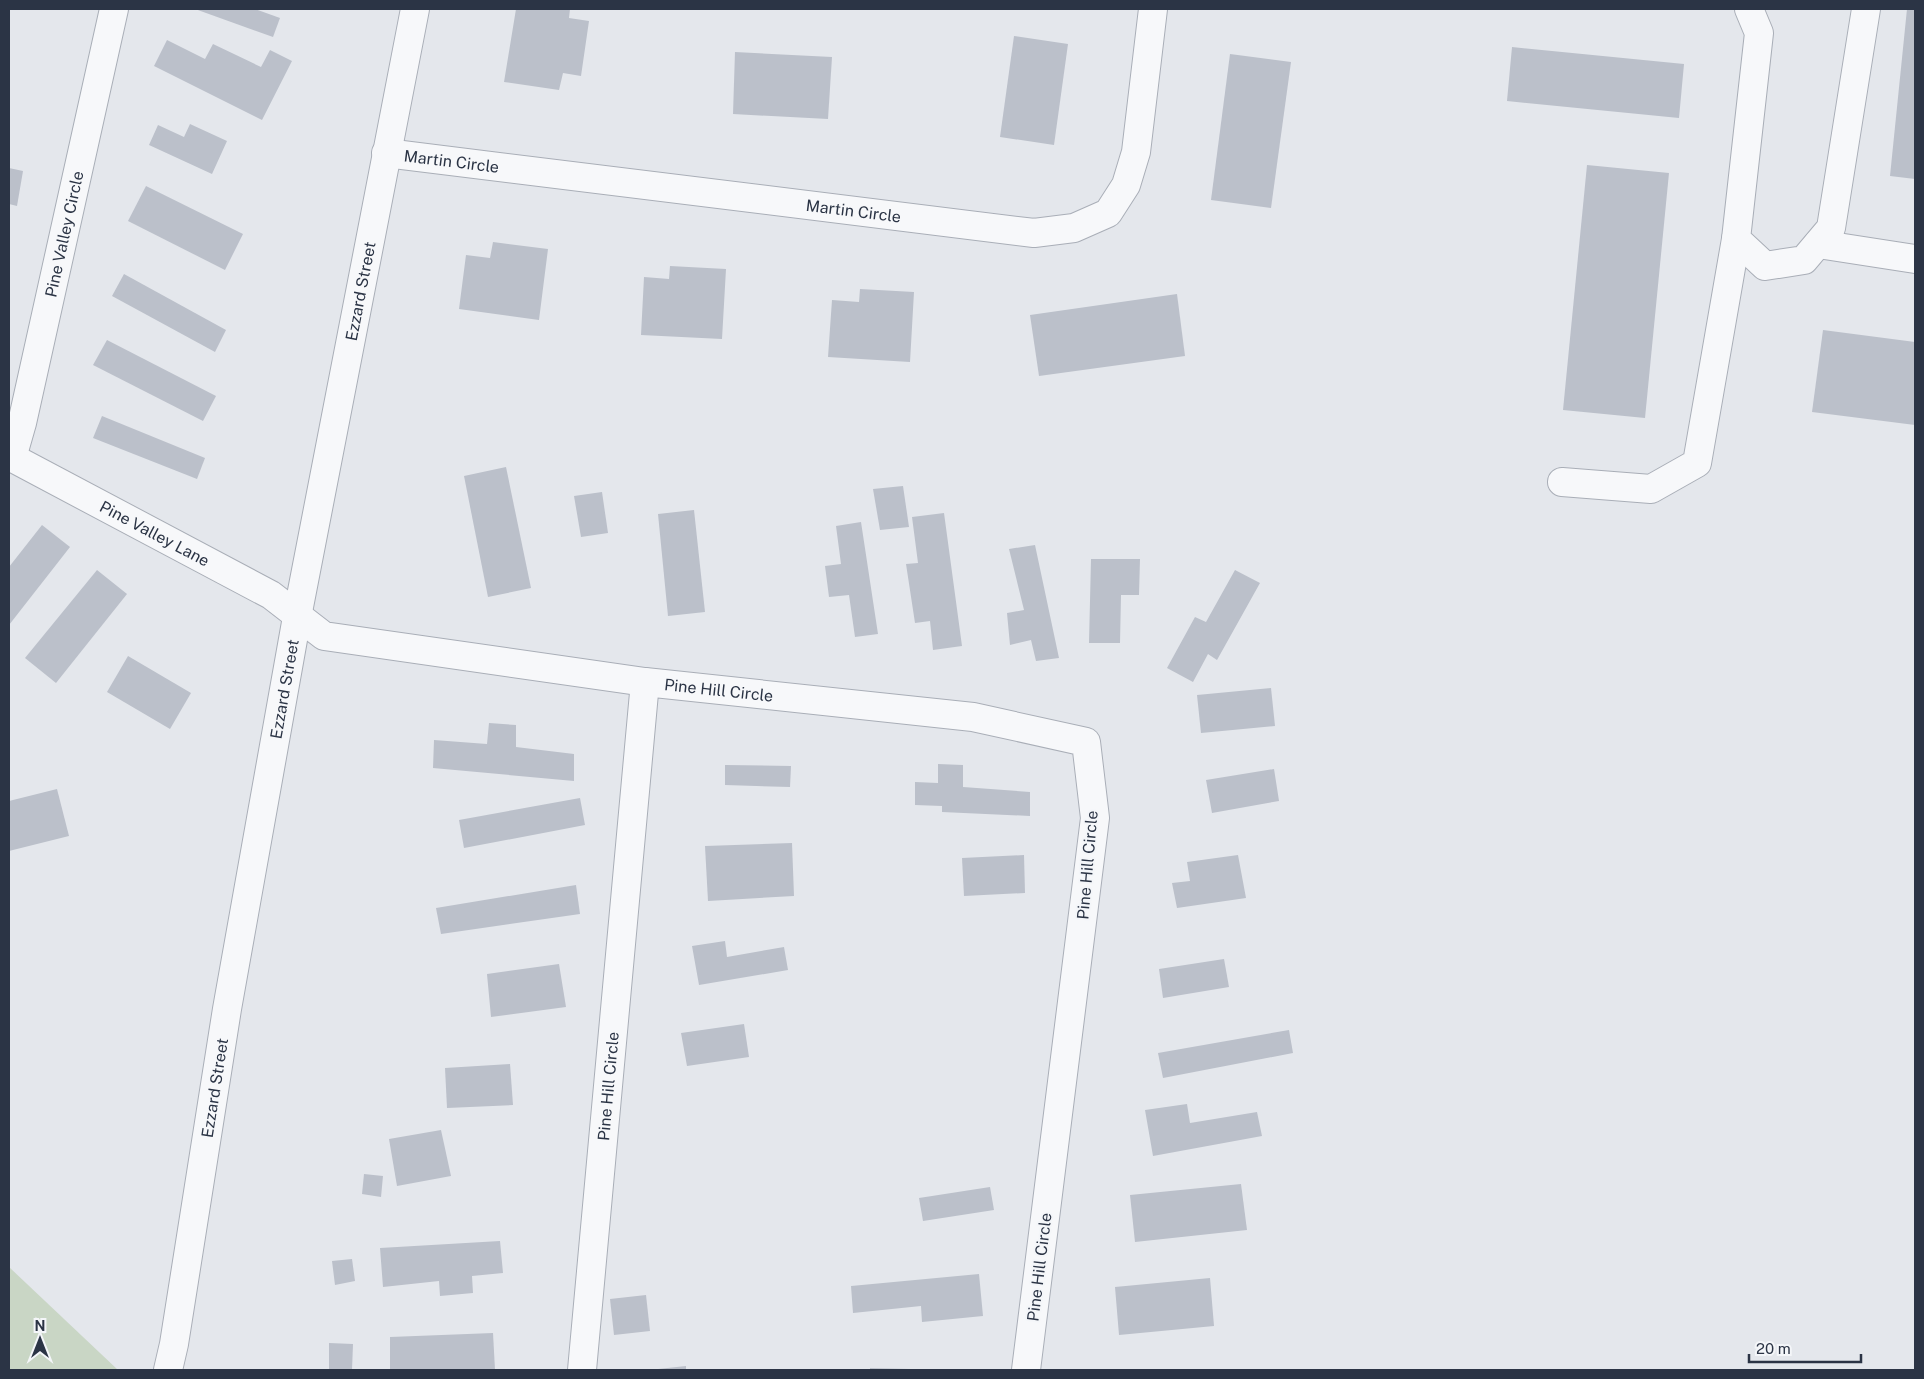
<svg xmlns="http://www.w3.org/2000/svg" width="1924" height="1379" font-family="'Public Sans',sans-serif">
<style>
.green{fill:#c9d6c5}
.building{fill:#bbc0ca}
.lines{fill:none;stroke-linecap:round;stroke-linejoin:round}
.minor-casing{stroke:#a9aeb7;stroke-width:30}
.minor{stroke:#f7f8fa;stroke-width:28}
.labels{text-anchor:middle;stroke-width:4;stroke-linejoin:round;paint-order:stroke}
.street-label{font-size:16px;fill:#2b3445;stroke:#f4f6f9}
</style>
<rect width="100%" height="100%" fill="#e4e7ec"/>
<polygon class="green" points="9,1267 118,1370 9,1370"/>
<g class="building">
<polygon points="195,9 255,9 280,18 273,37"/>
<polygon points="516,9 570,9 569,18 589,21 581,76 563,73 559,90 504,82"/>
<polygon points="1907,9 1915,9 1915,179 1890,176"/>
<polygon points="1014,36 1068,44 1054,145 1000,137"/>
<polygon points="167,40 205,59 213,44 261,67 270,50 292,61 262,120 154,66"/>
<polygon points="1512,47 1684,64 1679,118 1507,101"/>
<polygon points="735,52 832,57 828,119 733,114"/>
<polygon points="1230,54 1291,62 1271,208 1211,200"/>
<polygon points="190,124 227,141 212,174 149,145 158,125 184,137"/>
<polygon points="1587,165 1669,173 1645,418 1563,410"/>
<polygon points="9,168 23,171 17,206 9,204"/>
<polygon points="146,186 243,234 225,270 128,221"/>
<polygon points="493,242 548,249 539,320 459,309 466,255 490,258"/>
<polygon points="670,266 726,269 722,339 641,335 644,277 669,279"/>
<polygon points="124,274 226,330 215,352 112,296"/>
<polygon points="860,289 914,292 910,362 828,357 832,300 859,302"/>
<polygon points="1177,294 1185,356 1039,376 1030,315"/>
<polygon points="1823,330 1915,342 1915,425 1812,412"/>
<polygon points="107,340 216,396 203,421 93,365"/>
<polygon points="102,416 205,458 197,479 93,438"/>
<polygon points="506,467 531,588 488,597 464,476"/>
<polygon points="903,486 909,527 880,530 873,489"/>
<polygon points="602,492 608,533 581,537 574,496"/>
<polygon points="694,510 705,612 668,616 658,514"/>
<polygon points="944,513 962,646 933,650 930,621 915,623 906,564 918,563 912,517"/>
<polygon points="861,522 878,634 855,637 849,595 829,597 825,566 841,564 836,526"/>
<polygon points="42,525 70,547 9,625 9,567"/>
<polygon points="1035,545 1059,658 1036,661 1031,640 1010,645 1007,613 1024,610 1009,549"/>
<polygon points="1091,559 1140,559 1139,595 1121,595 1120,643 1089,643"/>
<polygon points="97,570 127,594 56,683 25,658"/>
<polygon points="1235,570 1260,583 1217,660 1208,654 1193,682 1167,668 1195,617 1206,622"/>
<polygon points="128,656 191,693 170,729 107,692"/>
<polygon points="1271,688 1275,726 1201,733 1197,695"/>
<polygon points="489,723 516,725 516,747 574,754 574,781 433,768 434,740 487,744"/>
<polygon points="938,764 963,765 963,787 1030,792 1030,816 942,812 942,806 915,805 915,782 938,783"/>
<polygon points="725,765 791,766 790,787 725,785"/>
<polygon points="1274,769 1279,801 1212,813 1206,780"/>
<polygon points="57,789 69,836 9,851 9,801"/>
<polygon points="580,798 585,825 464,848 459,820"/>
<polygon points="792,843 794,896 708,901 705,846"/>
<polygon points="1024,855 1025,893 964,896 962,858"/>
<polygon points="1238,855 1246,898 1177,908 1172,883 1190,881 1187,862"/>
<polygon points="576,885 580,914 441,934 436,908"/>
<polygon points="725,941 727,957 784,947 788,970 699,985 692,946"/>
<polygon points="1224,959 1229,987 1163,998 1159,969"/>
<polygon points="559,964 566,1007 491,1017 487,974"/>
<polygon points="744,1024 749,1057 687,1066 681,1033"/>
<polygon points="1289,1030 1293,1053 1163,1078 1158,1053"/>
<polygon points="510,1064 513,1105 447,1108 445,1068"/>
<polygon points="1187,1104 1190,1123 1257,1112 1262,1136 1153,1156 1145,1110"/>
<polygon points="441,1130 451,1176 397,1186 389,1139"/>
<polygon points="364,1174 383,1176 381,1197 362,1194"/>
<polygon points="1241,1184 1247,1230 1135,1242 1130,1195"/>
<polygon points="990,1187 994,1210 923,1221 919,1198"/>
<polygon points="500,1241 503,1273 472,1276 473,1293 440,1296 439,1281 383,1287 380,1248"/>
<polygon points="352,1259 355,1281 335,1285 332,1261"/>
<polygon points="979,1274 983,1316 922,1322 921,1306 853,1313 851,1286"/>
<polygon points="1210,1278 1214,1326 1119,1335 1115,1287"/>
<polygon points="646,1295 650,1331 614,1335 610,1299"/>
<polygon points="493,1333 495,1370 390,1370 390,1337"/>
<polygon points="329,1343 353,1344 352,1370 329,1370"/>
<polygon points="686,1366 686,1370 658,1370 658,1369"/>
<polygon points="870,1368 911,1369 911,1370 870,1370"/>
</g>
<g class="lines">
<defs>
<g id="minor">
<polyline points="1749,9 1759,33 1736,239 1765,266 1804,260 1831,228 1866,9"/>
<path id="s1" d="M386,153L1034,233L1074,228L1108,213L1126,185L1136,152L1153,9"/>
<polyline points="1818,244 1915,259"/>
<path id="s2" d="M9,456L271,595L324,636L645,682"/>
<path id="s3" d="M12,458L22,423L114,9"/>
<polyline points="1562,482 1651,489 1697,463 1736,239"/>
<path id="s4" d="M168,1370L174,1344L227,1009L297,617L415,9"/>
<path id="s5" d="M582,1370L645,682L973,717L1086,742L1095,818L1026,1370"/>
</g>
</defs>
<use href="#minor" class="minor-casing"/>
<use href="#minor" class="minor"/>
</g>
<g class="labels">
<g class="street-label">
<text dy="6" stroke="none"><textPath href="#s1" startOffset="66">Martin Circle</textPath></text>
<text dy="6" stroke="none"><textPath href="#s1" startOffset="471">Martin Circle</textPath></text>
<text dy="6" stroke="none"><textPath href="#s3" startOffset="230">Pine Valley Circle</textPath></text>
<text dy="6" stroke="none"><textPath href="#s4" startOffset="1096">Ezzard Street</textPath></text>
<text dy="6" stroke="none"><textPath href="#s2" startOffset="165">Pine Valley Lane</textPath></text>
<text dy="6" stroke="none"><textPath href="#s4" startOffset="691">Ezzard Street</textPath></text>
<text dy="6" stroke="none"><textPath href="#s5" startOffset="765">Pine Hill Circle</textPath></text>
<text transform="translate(1087 865) rotate(-85)" y="6">Pine Hill Circle</text>
<text dy="6" stroke="none"><textPath href="#s5" startOffset="285">Pine Hill Circle</textPath></text>
<text dy="6" stroke="none"><textPath href="#s4" startOffset="286">Ezzard Street</textPath></text>
<text transform="translate(1039 1267) rotate(-83)" y="6">Pine Hill Circle</text>
</g>
</g>
<rect width="1924" height="1379" fill="none" stroke="#2b3445" stroke-width="20"/>
<g transform="translate(40 1339)" stroke="#f4f6f9" stroke-width="4" paint-order="stroke">
<path d="M0-4L9 19L0 12L-9 19Z" fill="#2b3445"/>
<text y="-8" font-size="14" font-weight="bold" text-anchor="middle" fill="#2b3445">N</text>
</g>
<path d="M1749 1354v8h112v-8" fill="none" stroke="#2b3445" stroke-width="2.5"/>
<text x="1756" y="1354" font-size="15" fill="#2b3445" stroke="#f4f6f9" stroke-width="4" paint-order="stroke">20 m</text>
</svg>
